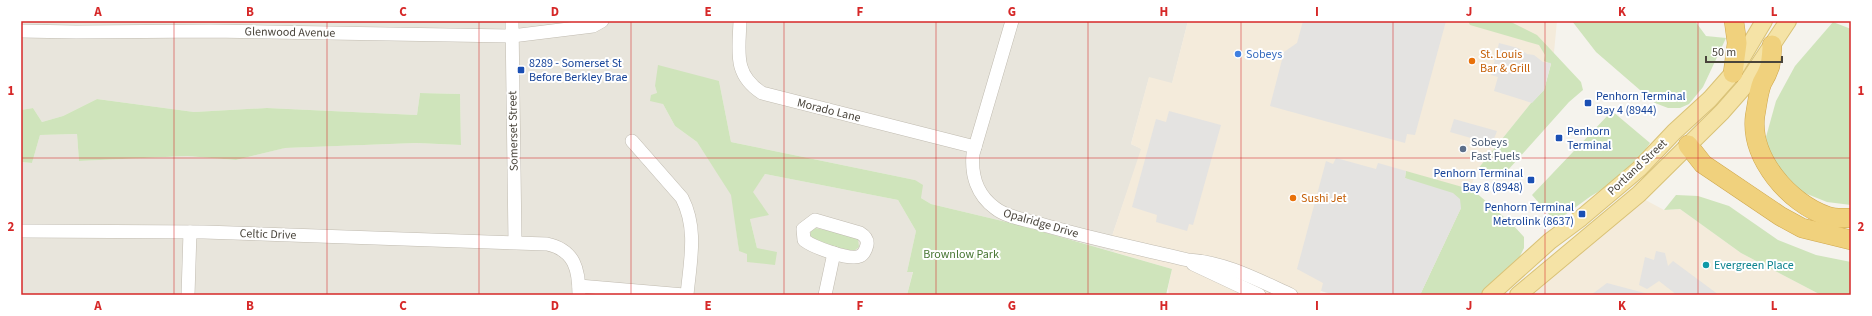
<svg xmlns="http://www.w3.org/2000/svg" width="1872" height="316" font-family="'Source Sans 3',sans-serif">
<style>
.residential{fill:#e8e5dc}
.commercial{fill:#f4ebdb}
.green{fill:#cfe4bb}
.parking{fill:#e4e3e1}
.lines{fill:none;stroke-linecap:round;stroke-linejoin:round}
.minor-casing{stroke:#c0bbb0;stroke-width:14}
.major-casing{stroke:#d9c277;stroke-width:18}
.highway-casing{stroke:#cfa74d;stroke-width:20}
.minor{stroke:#fff;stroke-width:13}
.major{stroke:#f5e3a6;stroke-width:16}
.highway{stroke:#f0d17d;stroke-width:19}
.grid{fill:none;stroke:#d62828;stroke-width:1;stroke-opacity:0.55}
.shop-dot{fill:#3f7fe0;stroke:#fff;stroke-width:1.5}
.food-dot{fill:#e8710a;stroke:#fff;stroke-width:1.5}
.transit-dot{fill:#1a4fb4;stroke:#fff;stroke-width:1.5}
.service-dot{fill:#5c6f8a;stroke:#fff;stroke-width:1.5}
.culture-dot{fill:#0f9aa8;stroke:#fff;stroke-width:1.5}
.labels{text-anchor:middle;stroke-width:4;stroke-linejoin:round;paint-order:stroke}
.street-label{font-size:12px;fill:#49443b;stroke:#fff}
.shop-label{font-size:12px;fill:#366cbe;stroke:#fff;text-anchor:start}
.food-label{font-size:12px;fill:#c56008;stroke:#fff;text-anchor:start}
.transit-label{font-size:12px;fill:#164399;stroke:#fff;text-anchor:start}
.service-label{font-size:12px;fill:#4e5e75;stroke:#fff;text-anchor:start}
.park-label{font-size:12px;fill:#487633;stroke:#fff}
.culture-label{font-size:12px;fill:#0d838f;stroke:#fff;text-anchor:start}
.neatline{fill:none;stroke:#d62828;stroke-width:1.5}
.grid-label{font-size:13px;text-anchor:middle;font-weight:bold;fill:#d62828}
</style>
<rect width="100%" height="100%" fill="#f5f3ed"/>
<polygon class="residential" points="21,21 1188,21 1172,84 1149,78 1131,144 1142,149 1111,239 1114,252 1019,225 931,204 921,198 915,180 731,142 719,81 655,86 657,93 675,126 697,142 732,195 739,251 757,248 750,219 752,192 765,174 898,200 916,231 907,272 913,271 907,295 21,295 21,162 32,163 40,135 77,134 79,161 187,156 236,160 284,148 416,143 461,145 460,94 420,93 417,115 267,108 194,112 97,99 63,116 42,122 33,108 21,110"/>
<g class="commercial">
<polygon points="1188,21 1557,21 1554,52 1544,90 1531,103 1477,170 1469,192 1420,295 1335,295 1321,291 1319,295 1169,295 1168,288 1172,269 1114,252 1111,239 1141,149 1131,144 1149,77 1172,83"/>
<polygon points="1629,191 1664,210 1680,209 1741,253 1821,295 1507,295"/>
</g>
<g class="green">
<path d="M1468,21H1509L1537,35L1581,82L1583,90L1569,102L1508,170C1496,178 1491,175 1477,170L1531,103L1544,90L1551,64L1544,61L1545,55L1539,45L1470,25Z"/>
<polygon points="1572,21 1695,21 1706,36 1726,38 1703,87 1689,104 1680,108 1668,108 1655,103 1596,52"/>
<polygon points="1833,22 1851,29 1851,205 1827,202 1802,192 1778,167 1768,149 1766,137 1776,101 1795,66"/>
<polygon points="658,65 719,81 731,142 915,180 923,185 921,198 931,204 1019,225 1172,269 1166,295 907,295 913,272 907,272 916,231 898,200 765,174 753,192 769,215 750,219 757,248 777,252 775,265 747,262 747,254 739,251 731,195 697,142 675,126 663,104 650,101 651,95 657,93 655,86"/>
<polygon points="420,93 460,94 461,145 416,143 285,148 236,160 187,156 79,161 77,134 40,135 32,163 21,162 21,110 33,108 42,122 63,116 97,99 194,112 267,108 417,115"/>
<polygon points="1612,111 1650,143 1639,159 1613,183 1591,196 1558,220 1553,219 1532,195"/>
<polygon points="1406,171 1473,190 1513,225 1524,237 1524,248 1519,258 1480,295 1420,295 1461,208 1405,178"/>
<polygon points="1676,195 1698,196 1729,206 1778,240 1816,255 1851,262 1851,295 1821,295 1741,253 1680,209 1664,210"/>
<polygon points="815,228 845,234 858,239 859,247 854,251 820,244 810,238 811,229"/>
</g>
<g class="parking">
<polygon points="1303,21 1446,21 1415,135 1407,134 1405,143 1270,106 1284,52 1297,43"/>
<polygon points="1499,43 1518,48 1527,54 1534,55 1543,62 1551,63 1544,90 1532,103 1494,91 1498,77 1491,75"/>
<polygon points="1169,111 1221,125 1193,225 1189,224 1187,231 1156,222 1157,215 1132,207 1156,119 1166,122"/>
<polygon points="1454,119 1497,131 1492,144 1450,132"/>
<polygon points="1336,158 1376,169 1378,163 1406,171 1405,178 1453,193 1460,199 1461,208 1420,295 1335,295 1321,291 1323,283 1297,269 1326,161 1333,164"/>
<polygon points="1656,251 1665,253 1668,266 1673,261 1719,295 1677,295 1659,281 1647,289 1639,285 1645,257 1654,260"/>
<polygon points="1607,283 1652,295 1591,295"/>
</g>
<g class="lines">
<defs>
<g id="minor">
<polyline points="512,21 515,242"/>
<path d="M740,21C739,52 733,74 762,93L975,147"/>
<path d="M1012,21L973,154C971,175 977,195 995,208C1006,217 1023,219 1037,223C1087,238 1138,248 1188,260C1225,262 1258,280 1291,295"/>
<polyline points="21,31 76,32 211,31 512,36 593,26 602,21"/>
<path d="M632,141L682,198C698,229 690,262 687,295"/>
<path d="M815,220L860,233C865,236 868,239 867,245C866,249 864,254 860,256C850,261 813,247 804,240L803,229Z"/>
<path d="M21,231L204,232L547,244C575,250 579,270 579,295"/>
<polyline points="1193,264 1259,295"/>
<polyline points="579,286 684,295"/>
<polyline points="188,295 190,232"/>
<polyline points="825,295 834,253"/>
</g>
<g id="major">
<polyline points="1490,295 1550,241 1581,218 1639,169 1674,132 1710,99 1733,73 1764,21"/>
<polyline points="1518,295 1639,194 1722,112 1744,87 1788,21"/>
</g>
<g id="highway">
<path d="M1772,45C1772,52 1771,60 1770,66C1768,72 1765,78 1762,83C1758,93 1757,106 1755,116C1750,158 1789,203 1827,216C1834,219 1843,218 1851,218"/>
<polyline points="1733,73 1737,43 1734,21"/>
<polyline points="1688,145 1703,164 1780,216 1802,228 1851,240"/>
</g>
</defs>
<use href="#minor" class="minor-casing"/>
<use href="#major" class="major-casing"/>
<use href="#highway" class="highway-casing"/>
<use href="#minor" class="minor"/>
<use href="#major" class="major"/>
<use href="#highway" class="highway"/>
</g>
<path class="grid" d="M174,21V295M327,21V295M479,21V295M631,21V295M784,21V295M936,21V295M1088,21V295M1241,21V295M1393,21V295M1545,21V295M1698,21V295M21,158H1851"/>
<circle class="shop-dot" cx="1238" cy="54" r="4"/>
<g class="food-dot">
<circle cx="1472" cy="61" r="4"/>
<circle cx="1293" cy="198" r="4"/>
</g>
<g class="transit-dot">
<rect x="517" y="66" width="8" height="8" rx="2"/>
<rect x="1584" y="99" width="8" height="8" rx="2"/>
<rect x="1555" y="134" width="8" height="8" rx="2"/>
<rect x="1527" y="176" width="8" height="8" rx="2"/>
<rect x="1578" y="210" width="8" height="8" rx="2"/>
</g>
<circle class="service-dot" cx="1463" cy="149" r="4"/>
<circle class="culture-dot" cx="1706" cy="265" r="4"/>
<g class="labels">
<g class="street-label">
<text transform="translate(290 32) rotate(1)" y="4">Glenwood Avenue</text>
<text transform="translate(829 110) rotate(14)" y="4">Morado Lane</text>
<text transform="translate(513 131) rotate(-91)" y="4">Somerset Street</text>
<text transform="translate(1637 167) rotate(-43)" y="4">Portland Street</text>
<text transform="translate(1041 223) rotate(16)" y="4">Opalridge Drive</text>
<text transform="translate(268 234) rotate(2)" y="4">Celtic Drive</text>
</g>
<g class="shop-label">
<text x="1246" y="58">Sobeys</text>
</g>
<g class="food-label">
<text x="1480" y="58">St. Louis<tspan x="1480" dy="14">Bar &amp; Grill</tspan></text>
<text x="1301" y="202">Sushi Jet</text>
</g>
<g class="transit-label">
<text x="529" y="67">8289 - Somerset St<tspan x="529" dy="14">Before Berkley Brae</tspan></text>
<text x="1596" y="100">Penhorn Terminal<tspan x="1596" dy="14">Bay 4 (8944)</tspan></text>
<text x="1567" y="135">Penhorn<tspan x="1567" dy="14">Terminal</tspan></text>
<text x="1523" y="177" text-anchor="end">Penhorn Terminal<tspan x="1523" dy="14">Bay 8 (8948)</tspan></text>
<text x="1574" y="211" text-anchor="end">Penhorn Terminal<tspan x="1574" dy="14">Metrolink (8637)</tspan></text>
</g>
<g class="service-label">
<text x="1471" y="146">Sobeys<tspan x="1471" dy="14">Fast Fuels</tspan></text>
</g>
<g class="park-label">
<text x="961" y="258">Brownlow Park</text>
</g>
<g class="culture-label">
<text x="1714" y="269">Evergreen Place</text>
</g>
</g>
<rect width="1872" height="316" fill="none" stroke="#ffffff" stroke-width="44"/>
<path d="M1706 56v6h76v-6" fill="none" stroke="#49443b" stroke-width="2"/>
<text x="1712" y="56" font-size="12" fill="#49443b" stroke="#ffffff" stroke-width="3" paint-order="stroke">50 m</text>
<rect x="22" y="22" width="1828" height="272" class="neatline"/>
<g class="grid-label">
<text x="98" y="16">A</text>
<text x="250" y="16">B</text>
<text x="403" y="16">C</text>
<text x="555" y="16">D</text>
<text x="708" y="16">E</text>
<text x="860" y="16">F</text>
<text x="1012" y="16">G</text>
<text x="1164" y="16">H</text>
<text x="1317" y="16">I</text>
<text x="1469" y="16">J</text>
<text x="1622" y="16">K</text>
<text x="1774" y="16">L</text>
<text x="11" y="95">1</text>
<text x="1861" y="95">1</text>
<text x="11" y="231">2</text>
<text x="1861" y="231">2</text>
<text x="98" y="310">A</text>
<text x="250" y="310">B</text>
<text x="403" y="310">C</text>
<text x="555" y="310">D</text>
<text x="708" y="310">E</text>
<text x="860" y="310">F</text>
<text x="1012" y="310">G</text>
<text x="1164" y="310">H</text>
<text x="1317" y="310">I</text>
<text x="1469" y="310">J</text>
<text x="1622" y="310">K</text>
<text x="1774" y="310">L</text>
</g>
</svg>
